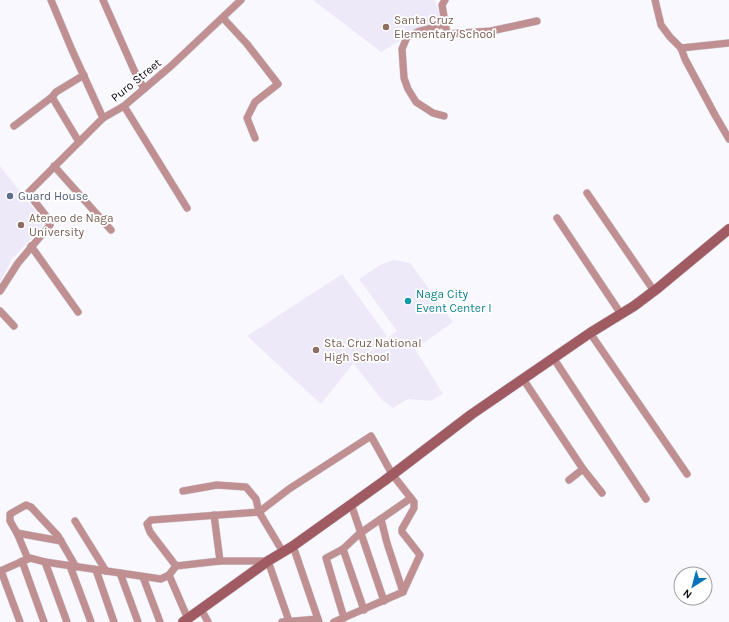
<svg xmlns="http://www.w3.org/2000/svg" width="729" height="622" font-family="Karla,sans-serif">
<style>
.built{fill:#ede9f9}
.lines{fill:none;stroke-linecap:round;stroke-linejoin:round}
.street-casing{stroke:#d4d2d9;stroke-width:8}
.secondary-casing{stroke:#d4d2d9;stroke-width:11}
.street{stroke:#bf8f91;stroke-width:7}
.secondary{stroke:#9f5b61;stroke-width:10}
.education-dot{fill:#8d6e63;stroke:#fff;stroke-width:1.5}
.service-dot{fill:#5c6f8a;stroke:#fff;stroke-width:1.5}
.culture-dot{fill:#0f9aa8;stroke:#fff;stroke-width:1.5}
.labels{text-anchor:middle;stroke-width:3.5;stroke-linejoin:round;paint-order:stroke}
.education-label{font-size:12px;fill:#785e54;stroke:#fff;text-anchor:start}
.street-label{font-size:12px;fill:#0d0a14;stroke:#fff}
.service-label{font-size:12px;fill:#4e5e75;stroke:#fff;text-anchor:start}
.culture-label{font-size:12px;fill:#0d838f;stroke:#fff;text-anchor:start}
</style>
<rect width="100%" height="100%" fill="#faf8ff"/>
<g class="built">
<polygon points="313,0 435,0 441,19 407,36 381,52"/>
<polygon points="0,166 42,219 43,223 41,228 12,259 0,282"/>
<polygon points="394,260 410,263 453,322 415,349 443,394 430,401 408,399 393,408 382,400 354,364 397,331 359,279 380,265"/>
<polygon points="342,274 387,336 353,364 321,404 247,336"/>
</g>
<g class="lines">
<defs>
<g id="street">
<polyline points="51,0 72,50 103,118"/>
<polyline points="103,0 134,70 144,89"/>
<polyline points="445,0 442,5 447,34 491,31 537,21"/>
<polyline points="655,0 661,25 670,37 681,48 685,59 715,115 729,139"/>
<polyline points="223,18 247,44 278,84 255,102 247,118 255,138"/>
<polyline points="681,48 729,43"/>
<polyline points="52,97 56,92 84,75"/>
<polyline points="124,106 187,208"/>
<polyline points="444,116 433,113 416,102 408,89 404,78 402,49 407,37 420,31 445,24"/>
<polyline points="14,126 52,97 79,142"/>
<polyline points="54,166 111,230"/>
<polyline points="587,193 654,291"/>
<polyline points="557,218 621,314"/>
<polyline points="31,246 78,312"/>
<polyline points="0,291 18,263 50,225 46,216 28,193 103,118 124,106 171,66 241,0"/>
<polyline points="0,311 14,326"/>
<polyline points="590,333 687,474"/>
<polyline points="554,359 646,499"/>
<polyline points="523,379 583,469 602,493"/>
<polyline points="569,480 583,469"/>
<polyline points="183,491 217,485 246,487 256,499 259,512 283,552"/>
<polyline points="351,504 384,601"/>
<polyline points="381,519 387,543 403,592"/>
<polyline points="75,521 106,571"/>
<polyline points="17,533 10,521 10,514 26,505 31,507 58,536 76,567"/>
<polyline points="293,546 319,622"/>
<polyline points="343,549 364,610"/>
<polyline points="28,559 17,533 61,541"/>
<polyline points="22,561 44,622"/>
<polyline points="220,561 268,561 289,621"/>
<polyline points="45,562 67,622"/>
<polyline points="70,566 91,622"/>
<polyline points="176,566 220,561 214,515"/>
<polyline points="96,570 114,622"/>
<polyline points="0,571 30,558 45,562 161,579 169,575 176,566 150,532 147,524 151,520 259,512 289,489 371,436 392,474 414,502 414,508 402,529 402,532 420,555 403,592 334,622"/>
<polyline points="1,571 20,622"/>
<polyline points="120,573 138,622"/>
<polyline points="169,575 188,619"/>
<polyline points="143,577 160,622"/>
<polyline points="201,609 208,622"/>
<polyline points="344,618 326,558 343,549 359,534 411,498"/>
<polyline points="282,622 318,619"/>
</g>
<polyline id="secondary" points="183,622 268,561 293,546 384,481 472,414 590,333 634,306 658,288 729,229"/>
</defs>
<use href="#street" class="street-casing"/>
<use href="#secondary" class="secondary-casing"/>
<use href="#street" class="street"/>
<use href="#secondary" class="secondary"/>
</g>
<g class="education-dot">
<circle cx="386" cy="27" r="4"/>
<circle cx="21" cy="225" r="4"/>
<circle cx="316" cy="350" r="4"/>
</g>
<circle class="service-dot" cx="10" cy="196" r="4"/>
<circle class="culture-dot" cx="408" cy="301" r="4"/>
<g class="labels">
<g class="education-label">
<text x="394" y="24">Santa Cruz<tspan x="394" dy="14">Elementary School</tspan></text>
<text x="29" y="222">Ateneo de Naga<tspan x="29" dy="14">University</tspan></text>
<text x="324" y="347">Sta. Cruz National<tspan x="324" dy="14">High School</tspan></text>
</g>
<g class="street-label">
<text transform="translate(136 80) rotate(-39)" y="4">Puro Street</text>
</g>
<g class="service-label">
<text x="18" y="200">Guard House</text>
</g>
<g class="culture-label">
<text x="416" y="298">Naga City<tspan x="416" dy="14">Event Center I</tspan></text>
</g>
</g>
<g transform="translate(693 586) rotate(216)"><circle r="19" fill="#ffffff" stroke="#9e9da1"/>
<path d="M0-3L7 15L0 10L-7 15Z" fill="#0472bd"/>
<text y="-6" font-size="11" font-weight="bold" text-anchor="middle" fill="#0d0a14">N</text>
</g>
</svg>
